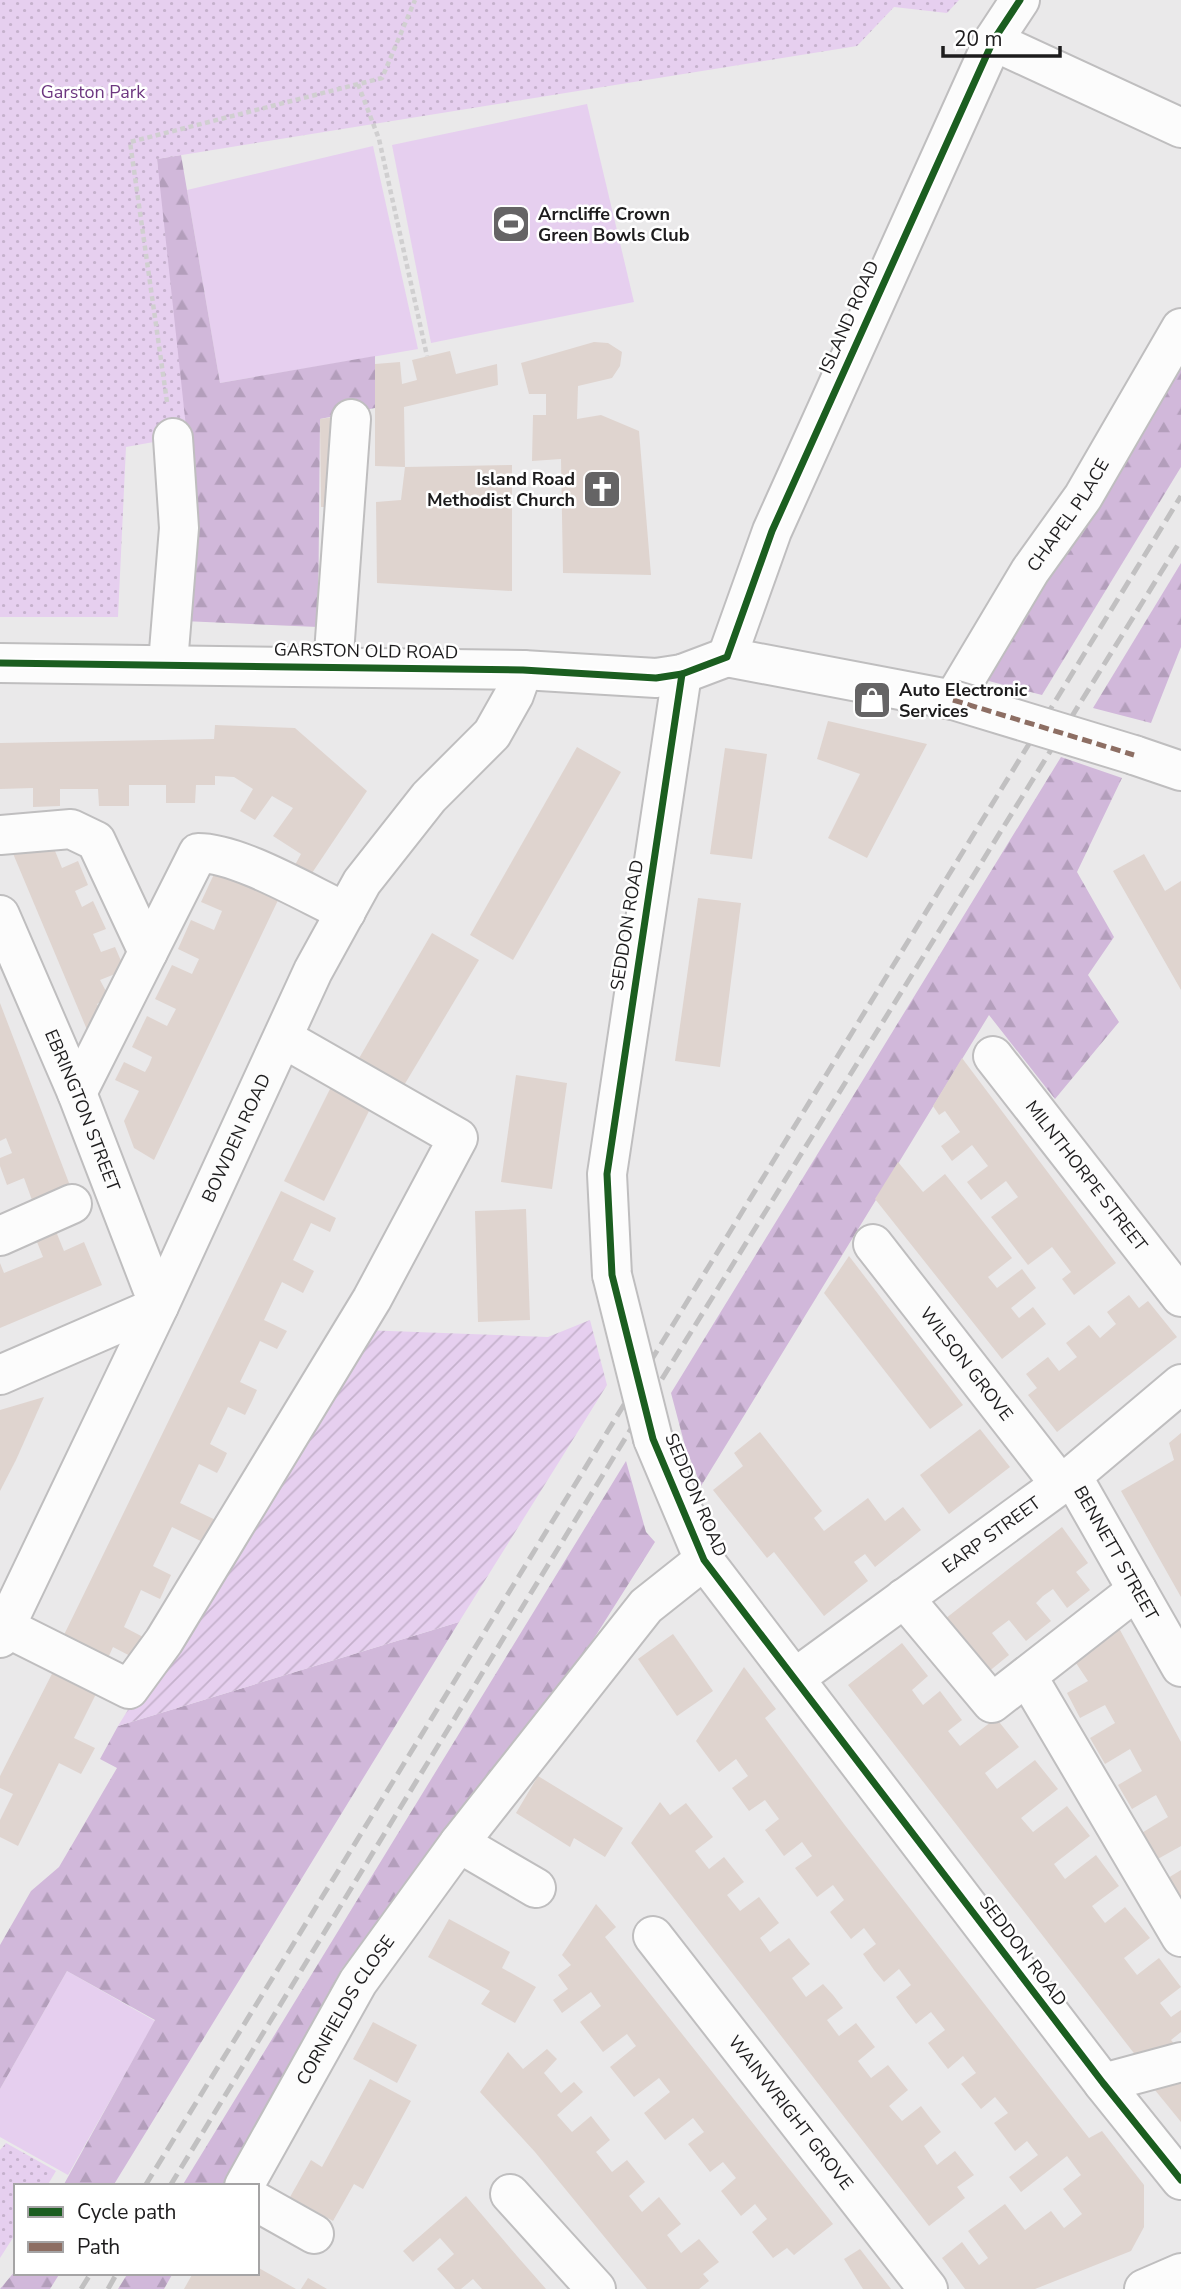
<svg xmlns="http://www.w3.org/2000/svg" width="1181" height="2289" font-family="'Nunito Sans',sans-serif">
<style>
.grass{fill:#e6cfef}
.forest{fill:url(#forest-firs)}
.park{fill:url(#park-dots)}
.garden{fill:url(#garden-furrows)}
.building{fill:#dfd4cf}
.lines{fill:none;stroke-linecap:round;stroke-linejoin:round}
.minor-casing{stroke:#bfbebf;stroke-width:42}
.path{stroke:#d0cfd0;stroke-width:4.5;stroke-dasharray:5 3.5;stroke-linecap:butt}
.minor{stroke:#fcfcfc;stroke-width:38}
.rail{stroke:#c1c0c1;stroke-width:5;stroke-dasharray:14 7;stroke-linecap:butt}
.minor-bridge-casing{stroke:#bfbebf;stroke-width:42;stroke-linecap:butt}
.minor-bridge{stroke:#fcfcfc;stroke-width:38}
.quiet{stroke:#8d6e63;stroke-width:5;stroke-dasharray:10 5;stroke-linecap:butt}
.cycleway-casing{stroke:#fff;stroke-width:11}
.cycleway{stroke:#1b5e20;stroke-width:7}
.labels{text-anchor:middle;stroke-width:5;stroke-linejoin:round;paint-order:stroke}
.park-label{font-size:18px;fill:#6d3780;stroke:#fff}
.poi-label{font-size:18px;font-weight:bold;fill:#1d1c1d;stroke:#fff;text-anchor:start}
.street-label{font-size:18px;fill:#1d1c1d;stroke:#fff}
</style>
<defs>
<pattern id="forest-firs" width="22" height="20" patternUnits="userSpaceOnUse" patternTransform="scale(1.75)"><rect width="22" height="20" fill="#d1b8da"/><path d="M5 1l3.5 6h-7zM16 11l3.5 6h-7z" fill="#b39ebb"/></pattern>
<pattern id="park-dots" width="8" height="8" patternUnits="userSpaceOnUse" patternTransform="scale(1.75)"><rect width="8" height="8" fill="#e6cfef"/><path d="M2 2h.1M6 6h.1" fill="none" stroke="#c5b1cc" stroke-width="1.8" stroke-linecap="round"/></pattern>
<pattern id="garden-furrows" width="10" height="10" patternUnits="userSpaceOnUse" patternTransform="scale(1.75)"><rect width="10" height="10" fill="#e6cfef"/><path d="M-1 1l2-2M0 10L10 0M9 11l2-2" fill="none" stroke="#c5b1cc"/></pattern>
</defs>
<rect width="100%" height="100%" fill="#eae9ea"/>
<g class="grass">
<polygon points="587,104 634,302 431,343 392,145"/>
<polygon points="373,146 418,349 220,383 187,190"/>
<polygon points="67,1971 155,2021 68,2175 0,2137 0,2089"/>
</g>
<g class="forest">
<polygon points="181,155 220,383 375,356 375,408 320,419 318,627 183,621 157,159"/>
<polygon points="1181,360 1181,467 1042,695 985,680"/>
<polygon points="1181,563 1181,647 1151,723 1093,708"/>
<polygon points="1061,757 1122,778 1077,872 1114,937 1088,975 1119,1022 1055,1099 989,1015 701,1486 685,1446 671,1393"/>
<polygon points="626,1461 646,1532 655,1542 567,1681 341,1970 222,2186 182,2186"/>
<polygon points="459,1622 113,2186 63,2186 155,2020 67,1971 0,2089 0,1945 31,1891 59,1867 117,1768 100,1759 118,1726"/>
<polygon points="16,2270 16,2273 60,2273 50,2289 0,2289"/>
<polygon points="128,2273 173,2273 164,2289 118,2289"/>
</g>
<g class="park">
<polygon points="0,0 959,0 947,13 894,7 857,46 157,159 187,436 126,447 118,617 0,617"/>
<polygon points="6,2143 56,2171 47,2186 16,2186 16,2233 0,2258 0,2150"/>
</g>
<polygon class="garden" points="590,1320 607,1385 459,1622 118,1726 363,1330 548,1337"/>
<g class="building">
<polygon points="594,342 608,343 622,352 620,366 612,378 578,386 577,419 601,415 639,431 651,575 563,573 561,459 532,461 533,415 546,415 546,394 529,394 521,363"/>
<polygon points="450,351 456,374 497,364 498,385 404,407 405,467 375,466 375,364 400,362 402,384 417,380 412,360"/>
<polygon points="339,416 340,507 321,507 320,419"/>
<polygon points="512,465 512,591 377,583 376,502 401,500 405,467"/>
<polygon points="828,721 927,744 867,858 828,838 860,774 817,759"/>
<polygon points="215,725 295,728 367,791 310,876 295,865 301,854 273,836 293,808 272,796 255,820 240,811 253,789 234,777 215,776 215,785 196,785 195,803 166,803 166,785 129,785 129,806 99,806 98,789 60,789 60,806 33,807 33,788 0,789 0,743 214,739"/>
<polygon points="577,747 621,772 513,960 470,935"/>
<polygon points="725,748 767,754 752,859 710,854"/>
<polygon points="51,841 62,868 78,861 88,885 75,891 82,907 93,901 106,929 93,934 101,952 115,947 125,970 100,980 109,997 97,1004 107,1020 93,1044 9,844"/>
<polygon points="1144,854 1165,891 1181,881 1181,990 1113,871"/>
<polygon points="215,872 236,882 239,875 281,894 154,1160 134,1148 124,1121 139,1091 115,1080 124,1062 145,1072 149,1065 152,1057 132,1047 147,1016 167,1026 176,1009 155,999 172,965 192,974 199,959 178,949 191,920 214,930 222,911 201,902"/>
<polygon points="698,898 741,903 720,1067 675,1061"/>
<polygon points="432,933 479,960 403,1087 358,1060"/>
<polygon points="0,1003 74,1196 26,1215 21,1204 32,1200 24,1178 7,1185 0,1166 0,1158 12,1153 6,1138 0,1141"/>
<polygon points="962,1058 1116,1263 1074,1295 1062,1279 1071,1272 1052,1247 1028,1265 991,1217 1018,1197 1006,1181 981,1200 967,1182 988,1166 972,1145 952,1161 941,1146 960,1132 945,1111 939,1115 933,1106"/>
<polygon points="516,1075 567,1083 552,1189 501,1182"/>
<polygon points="331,1087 371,1107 324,1201 284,1181"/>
<polygon points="898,1162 923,1192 945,1174 1012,1258 988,1277 997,1288 1022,1269 1036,1288 1011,1308 1019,1318 1033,1307 1046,1324 1002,1359 875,1199"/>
<polygon points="281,1191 336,1218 330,1232 311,1223 293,1260 314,1271 303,1293 282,1282 264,1320 287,1331 277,1349 260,1341 240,1382 257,1390 252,1401 245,1415 228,1407 210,1444 227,1453 222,1464 217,1473 199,1464 180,1503 224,1524 213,1547 172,1527 153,1566 171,1575 160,1599 141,1590 124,1627 145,1638 134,1658 113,1647 104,1667 59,1645"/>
<polygon points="526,1209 530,1320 478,1322 475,1211"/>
<polygon points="55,1229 64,1251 84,1242 102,1285 0,1328 0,1263 4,1273 43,1257 35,1237"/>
<polygon points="849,1256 963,1405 930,1429 824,1293"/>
<polygon points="1129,1295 1139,1308 1148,1301 1177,1337 1057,1432 1028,1395 1037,1388 1026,1374 1048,1357 1059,1371 1077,1357 1066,1343 1089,1325 1100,1338 1116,1324 1107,1312"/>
<polygon points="44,1397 16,1460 0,1491 0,1410"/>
<polygon points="980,1429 1010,1467 949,1514 920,1475"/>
<polygon points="760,1432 822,1511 814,1518 824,1531 868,1498 885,1521 903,1507 921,1530 875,1567 865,1554 854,1562 868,1581 824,1616 774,1552 767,1558 713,1490 743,1466 734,1453"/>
<polygon points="1181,1433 1181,1597 1121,1491 1174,1460 1169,1443"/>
<polygon points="1062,1527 1088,1563 1076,1572 1090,1590 1067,1608 1053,1589 1043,1596 1036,1603 1051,1621 1026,1641 1009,1620 992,1633 1009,1655 987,1673 936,1626"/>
<polygon points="1114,1619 1181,1742 1181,1846 1156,1860 1140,1834 1168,1817 1156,1795 1132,1809 1118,1785 1142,1771 1130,1749 1105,1764 1090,1738 1115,1723 1105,1705 1080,1718 1067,1693 1088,1681 1074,1660"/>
<polygon points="673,1634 713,1691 677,1716 638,1659"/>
<polygon points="902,1643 928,1676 912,1690 917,1697 923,1705 940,1691 962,1720 948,1731 960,1746 996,1718 1019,1747 985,1773 997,1789 1035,1760 1058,1789 1021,1818 1033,1832 1067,1806 1090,1836 1054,1864 1065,1879 1096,1855 1119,1886 1092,1906 1105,1923 1125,1907 1150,1938 1124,1958 1137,1975 1159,1958 1181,1987 1160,2003 1171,2017 1181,2010 1181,2032 1171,2040 1181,2052 1140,2061 848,1685"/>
<polygon points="57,1664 100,1686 74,1738 95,1748 81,1774 59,1763 18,1846 0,1837 0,1820 13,1794 0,1788 0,1776"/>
<polygon points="744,1667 776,1709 765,1718 844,1824 1089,2138 1102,2131 1144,2185 1144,2227 1131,2251 1035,2289 965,2289 942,2258 962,2242 979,2265 988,2258 968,2231 1005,2204 1025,2230 1051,2211 1064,2228 1082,2214 1063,2189 1081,2175 1067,2156 1021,2192 1009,2177 1038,2155 1027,2141 1015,2151 994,2123 1008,2113 995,2097 981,2109 961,2084 976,2073 963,2056 948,2069 928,2043 945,2030 931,2012 916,2024 906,2011 896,1997 911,1985 899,1969 884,1982 874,1970 863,1954 876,1944 864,1928 851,1939 830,1912 844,1900 833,1885 817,1897 808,1885 795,1868 812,1856 802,1842 784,1856 765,1830 779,1819 765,1800 749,1811 732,1788 748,1776 736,1759 719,1772 696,1741"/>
<polygon points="538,1776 623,1828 605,1857 574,1838 570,1847 516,1813"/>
<polygon points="660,1802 670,1815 686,1803 713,1837 695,1851 709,1869 724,1857 744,1882 727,1895 740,1911 759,1897 779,1923 760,1938 770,1952 789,1938 799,1951 810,1964 792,1978 806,1997 823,1984 833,1995 843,2008 827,2020 839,2036 856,2023 875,2047 858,2061 871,2078 888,2065 908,2090 889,2106 902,2121 921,2106 933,2122 941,2132 924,2146 937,2165 955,2151 974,2175 957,2187 965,2198 929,2226 631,1843"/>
<polygon points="1181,1870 1181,1900 1168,1878"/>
<polygon points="596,1904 616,1927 605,1937 833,2224 794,2255 787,2248 773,2258 752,2232 767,2219 762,2213 755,2204 741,2216 721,2191 736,2178 723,2162 710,2172 688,2144 704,2132 693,2118 665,2140 644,2113 670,2092 659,2078 634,2097 610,2067 636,2046 627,2034 603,2052 580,2022 601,2006 591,1992 562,2013 553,2000 568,1989 558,1975 571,1965 562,1955"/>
<polygon points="449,1919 510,1952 502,1968 536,1987 515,2023 481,2004 490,1991 428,1957"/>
<polygon points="373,2022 417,2045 397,2083 353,2059"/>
<polygon points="547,2049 557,2059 544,2073 561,2093 574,2082 583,2092 557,2115 572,2132 591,2116 610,2140 596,2152 612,2172 627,2160 645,2182 629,2196 642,2212 659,2197 681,2224 667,2235 681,2253 699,2239 719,2262 703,2274 709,2281 699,2289 647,2289 535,2152 480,2092 508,2052 523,2069"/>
<polygon points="1181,2067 1181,2122 1146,2079"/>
<polygon points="370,2079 411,2101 363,2189 354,2184 333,2221 290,2197 311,2160 322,2167"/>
<polygon points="466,2196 517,2256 546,2289 482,2289 473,2279 461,2289 455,2289 437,2269 454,2254 440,2238 413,2262 403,2251"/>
<polygon points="860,2249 891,2289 863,2289 844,2259"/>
<polygon points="257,2267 296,2289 184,2289 193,2273 257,2273"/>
<polygon points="308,2278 327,2289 301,2289"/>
</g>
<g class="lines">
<defs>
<g id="minor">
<polyline points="993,41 1181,128"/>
<polyline points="727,657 772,531 993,41 1020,0"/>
<path id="s1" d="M727,657L953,700L1030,571L1083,497L1181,328"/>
<polyline points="0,663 523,670 656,678 682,674 727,657"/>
<polyline points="168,663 179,528 173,438"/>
<polyline points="333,667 351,419"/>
<polyline points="1134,755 1181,771"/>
<polyline points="0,835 71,829 96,841 148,952"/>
<path id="s2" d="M0,915L77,1093L159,1306L0,1375"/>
<path id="s3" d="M993,1056L1181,1297"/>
<path d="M77,1093L198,853C239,853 307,894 346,912"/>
<polyline points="0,1236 72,1204"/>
<path id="s4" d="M873,1244L1060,1484"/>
<polyline points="612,1275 607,1174 682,674"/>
<polyline points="653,1439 704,1560 1103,2083 1181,2180"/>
<path id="s5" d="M1072,1476L1181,1667"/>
<polyline points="904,1598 992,1703 1137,1590"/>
<polyline points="5,1627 129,1689 164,1641 372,1299 458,1138 283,1038"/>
<path id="s6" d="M0,1638L159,1306L313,971L362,882L429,797L492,734L514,695L523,670"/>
<polyline points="1027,1676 1181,1937"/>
<path id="s7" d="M795,1678L1072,1476L1181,1384"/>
<polyline points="459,1843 536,1888"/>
<path id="s8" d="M653,1936L928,2289"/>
<polyline points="1103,2083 1181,2062"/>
<path id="s9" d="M244,2186L358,1982L459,1843L646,1606L704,1560"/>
<polyline points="510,2194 596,2289"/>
<polyline points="257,2202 314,2234"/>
<polyline points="1144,2289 1181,2273"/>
</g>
</defs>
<use href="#minor" class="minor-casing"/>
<g class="path">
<polyline points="358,84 379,139 427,356"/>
<polyline points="167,402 130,142 382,78 415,0"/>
</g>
<use href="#minor" class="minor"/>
<g class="rail">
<polyline points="145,2186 1181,496"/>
<polyline points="170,2186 618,1450 1181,540"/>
<polyline points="81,2289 91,2273"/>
<polyline points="108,2289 117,2273"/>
</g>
<defs>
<g id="minor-bridge">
<polyline points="953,700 1134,755"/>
<polyline points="612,1275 653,1439"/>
</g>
</defs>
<use href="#minor-bridge" class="minor-bridge-casing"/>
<use href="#minor-bridge" class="minor-bridge"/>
<polyline class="quiet" points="953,700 1134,755"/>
<defs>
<g id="cycleway">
<polyline points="0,663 523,670 656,678 682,674 727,657 772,531 993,41 1020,0"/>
<polyline points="682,674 607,1174 612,1275 653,1439 704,1560 1103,2083 1181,2180"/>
</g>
</defs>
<use href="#cycleway" class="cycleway-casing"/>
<use href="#cycleway" class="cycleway"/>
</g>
<defs>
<symbol id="stadium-square" viewBox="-11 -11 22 22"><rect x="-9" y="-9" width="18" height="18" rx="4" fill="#656465" stroke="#fff"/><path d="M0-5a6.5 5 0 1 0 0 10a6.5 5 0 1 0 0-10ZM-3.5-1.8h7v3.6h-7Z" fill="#fff"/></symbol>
<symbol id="church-square" viewBox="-11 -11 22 22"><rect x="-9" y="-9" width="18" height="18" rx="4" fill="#656465" stroke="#fff"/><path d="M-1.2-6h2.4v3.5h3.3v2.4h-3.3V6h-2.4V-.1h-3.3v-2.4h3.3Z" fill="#fff"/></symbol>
<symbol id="shop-square" viewBox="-11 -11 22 22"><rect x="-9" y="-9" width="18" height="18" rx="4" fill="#656465" stroke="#fff"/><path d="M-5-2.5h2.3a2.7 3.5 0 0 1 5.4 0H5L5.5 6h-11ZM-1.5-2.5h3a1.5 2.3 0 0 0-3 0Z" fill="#fff"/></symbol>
</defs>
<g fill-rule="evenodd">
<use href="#stadium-square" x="489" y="202" width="44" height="44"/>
<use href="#church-square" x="580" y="467" width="44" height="44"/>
<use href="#shop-square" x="850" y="678" width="44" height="44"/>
</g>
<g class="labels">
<g class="park-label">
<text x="93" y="98">Garston Park</text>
</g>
<g class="poi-label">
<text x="538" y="220">Arncliffe Crown<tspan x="538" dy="21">Green Bowls Club</tspan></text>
<text x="575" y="485" text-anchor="end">Island Road<tspan x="575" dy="21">Methodist Church</tspan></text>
<text x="899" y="696">Auto Electronic<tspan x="899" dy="21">Services</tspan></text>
</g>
<g class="street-label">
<text transform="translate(849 317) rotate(-66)" y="6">ISLAND ROAD</text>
<text dy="6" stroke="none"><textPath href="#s1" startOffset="448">CHAPEL PLACE</textPath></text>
<text transform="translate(366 651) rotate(1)" y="6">GARSTON OLD ROAD</text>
<text transform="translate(627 925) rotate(-81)" y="6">SEDDON ROAD</text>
<text dy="6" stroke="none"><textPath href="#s2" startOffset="212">EBRINGTON STREET</textPath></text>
<text dy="6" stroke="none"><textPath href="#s6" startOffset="553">BOWDEN ROAD</textPath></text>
<text dy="6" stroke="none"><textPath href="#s3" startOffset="152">MILNTHORPE STREET</textPath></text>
<text dy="6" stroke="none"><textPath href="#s4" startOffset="152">WILSON GROVE</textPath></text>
<text transform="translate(696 1495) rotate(67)" y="6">SEDDON ROAD</text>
<text dy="6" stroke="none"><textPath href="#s7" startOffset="243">EARP STREET</textPath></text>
<text dy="6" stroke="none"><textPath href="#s5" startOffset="89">BENNETT STREET</textPath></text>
<text transform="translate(1023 1951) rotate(53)" y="6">SEDDON ROAD</text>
<text dy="6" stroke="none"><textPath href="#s9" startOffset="203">CORNFIELDS CLOSE</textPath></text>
<text dy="6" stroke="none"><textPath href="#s8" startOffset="224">WAINWRIGHT GROVE</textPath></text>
</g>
</g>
<rect x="14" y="2184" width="245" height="91" fill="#ffffff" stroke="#a5a4a5" stroke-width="2"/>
<rect x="28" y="2207" width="35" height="10" fill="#1b5e20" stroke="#a5a4a5" stroke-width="2"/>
<text x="77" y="2219" font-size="21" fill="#1d1c1d">Cycle path</text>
<rect x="28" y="2242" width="35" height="10" fill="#8d6e63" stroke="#a5a4a5" stroke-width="2"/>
<text x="77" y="2254" font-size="21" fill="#1d1c1d">Path</text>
<path d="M943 46v10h117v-10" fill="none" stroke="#1d1c1d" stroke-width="3.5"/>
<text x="954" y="46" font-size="21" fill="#1d1c1d" stroke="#ffffff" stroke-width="5" paint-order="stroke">20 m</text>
</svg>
